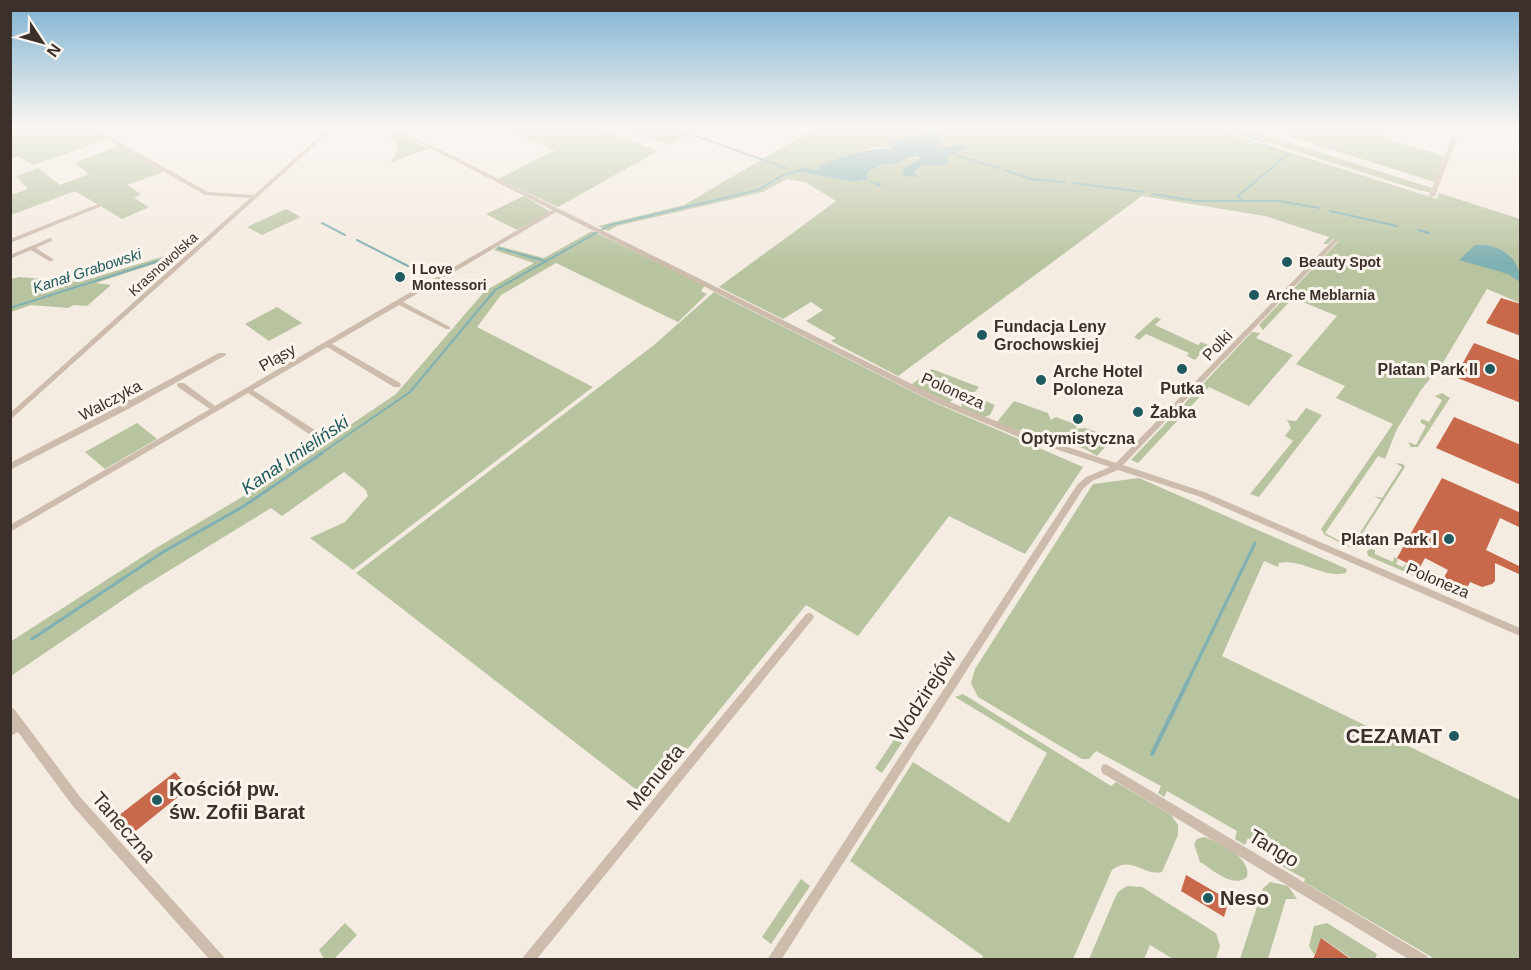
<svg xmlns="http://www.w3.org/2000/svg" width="1531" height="970" font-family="Arial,sans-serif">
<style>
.green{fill:#b8c4a0;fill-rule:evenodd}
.water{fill:#7fb0b2}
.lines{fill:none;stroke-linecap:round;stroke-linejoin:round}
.stream-far2{stroke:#7fb0b2;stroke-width:2}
.stream-far1{stroke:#7fb0b2;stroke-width:3}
.stream{stroke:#7fb0b2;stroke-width:4}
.building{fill:#c8694b}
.minor{fill:#cdbbac;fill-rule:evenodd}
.poi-dot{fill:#1f5a5e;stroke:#fbf5ee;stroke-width:2}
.labels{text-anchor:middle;stroke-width:6;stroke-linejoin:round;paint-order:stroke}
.far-poi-label{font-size:14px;font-weight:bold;fill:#3b302b;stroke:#fbf5ee;text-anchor:start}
.far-street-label{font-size:14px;fill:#3b302b;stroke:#fbf5ee}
.far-water-label{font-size:15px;font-style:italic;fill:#1f5a5e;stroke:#fbf5ee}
.poi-label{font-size:16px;font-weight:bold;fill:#3b302b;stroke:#fbf5ee;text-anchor:start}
.street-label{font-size:16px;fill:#3b302b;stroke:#fbf5ee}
.water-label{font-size:18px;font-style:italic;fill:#1f5a5e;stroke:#fbf5ee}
.near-street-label{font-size:20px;fill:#3b302b;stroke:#fbf5ee}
.near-poi-label{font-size:20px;font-weight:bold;fill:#3b302b;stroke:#fbf5ee;text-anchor:start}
</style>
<rect width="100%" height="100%" fill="#f4ebe1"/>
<g class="green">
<polygon points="10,128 94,128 117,140 111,142 106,140 33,165 18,156 11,158"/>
<polygon points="502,128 597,128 658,151 558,207 498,179 555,150"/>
<polygon points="621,128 698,128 668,145"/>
<path d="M816,128H1212L1437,199L1439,193L1520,219V303L1487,289L1444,361L1421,390L1397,429L1385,459L1378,456L1325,533L1351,547L1381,500L1374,496L1382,498L1402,467L1395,463L1403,464L1405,467L1353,548L1349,547L1325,535L1321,529L1393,424L1336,398L1345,386L1296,364L1337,316L1293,298L1263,330L1259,325L1339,241L1333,239L1328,244H1323L1329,237L1265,216L1142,196L898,376L831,341L836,338L806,321L823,310L811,302L783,319L719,287L836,201L805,182L787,179L763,192L617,226L608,231L598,226L684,205ZM932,132L937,148L963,144V150L953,152L947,156L949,163L943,166L923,165L915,173L918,175L905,167L920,160L922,158L903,159L900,163L882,165L868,171L867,180L858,182L795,171L816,170L858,152L877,147L892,148L891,142Z"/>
<polygon points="1223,128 1242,128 1432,188 1430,192 1422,191"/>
<polygon points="1289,128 1389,128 1384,138 1444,156 1435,182 1282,134"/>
<polygon points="398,133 428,148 428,149 391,162 398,148 390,136"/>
<polygon points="118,146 164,172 127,185 141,194 134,198 149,207 122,219 75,191 11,215 11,195 28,189 16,176 38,168 60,185 89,174 75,163"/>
<polygon points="524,196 551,212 517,230 486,214"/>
<polygon points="286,209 301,217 262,235 247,227"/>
<polygon points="592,231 705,285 701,291 707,294 678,322 556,263 501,295 477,327 593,387 353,570 310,538 345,522 368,496 366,490 344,472 282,516 271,508 139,589 11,676 10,642 156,548 254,490 396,394 485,291 534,263 494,250 499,246 544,258"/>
<polygon points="172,254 172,258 96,283 111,285 87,306 74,305 68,308 31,305 11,312 11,279 19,277 79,282"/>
<polygon points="714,292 933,402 1083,467 1025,554 949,516 858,636 806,605 647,798 356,573 654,345"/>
<polygon points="277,307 302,323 269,341 245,324"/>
<polygon points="1156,317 1161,319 1155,325 1198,345 1201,342 1208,345 1195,360 1187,356 1189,353 1146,334 1139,340 1134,337"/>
<polygon points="1252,332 1260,333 1256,338 1293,355 1249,406 1209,387 1138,463 1131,460"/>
<polygon points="932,369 979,387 975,392 961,392 949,403 911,385"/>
<polygon points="1442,393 1450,398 1418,447 1411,447 1408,442 1416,445 1426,426 1420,422 1422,419 1429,422 1442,400 1435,396"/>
<polygon points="971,395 995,405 990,415 984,417 962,408 961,403"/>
<polygon points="1014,401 1048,413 1051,420 1056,417 1077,425 1076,429 1085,428 1113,438 1097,456 1085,449 1023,428 1020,431 997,422"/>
<polygon points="1306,408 1322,415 1259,497 1250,494 1293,441 1285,436 1291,428 1287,420 1296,421"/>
<polygon points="137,423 157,439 105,469 85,452"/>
<path d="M1139,478L1347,569L1346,573C1324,579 1302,558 1279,563L1278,567L1264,561L1222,656L1520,800V959H1435L1304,882L1305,879L1280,865L1281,859L1248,838L1245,845L1235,839L1237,831L1167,791L1164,797L1158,793L1161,786L1096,751L1089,759H1082L978,697L971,683L975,669L1093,484Z"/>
<polygon points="1370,549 1375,550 1375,554 1393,562 1394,557 1398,559 1396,564 1403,567 1407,563 1405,568 1412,572 1415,567 1421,570 1419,575 1437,585 1440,580 1443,582 1441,587 1449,591 1453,587 1451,591 1459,595 1368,556 1367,551"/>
<polygon points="940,672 946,676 916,718 911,715"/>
<path d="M963,694L1111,786L1116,782L1171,815L1178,825V835L1162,872C1143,876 1131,855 1112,870L1073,959H982L983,956L850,861L913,762L1009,823L1047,753L955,697Z"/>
<polygon points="906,722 913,726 882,773 875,768"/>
<path d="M1204,837C1219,842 1252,858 1247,877C1232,889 1214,870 1200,862L1194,844L1197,839Z"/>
<polygon points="801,879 810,886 771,944 762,937"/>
<polygon points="1270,882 1288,886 1297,899 1286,899 1268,959 1240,959 1263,888"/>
<polygon points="1127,886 1142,887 1216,933 1220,946 1216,959 1173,959 1150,945 1144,959 1089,959 1114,900 1118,892"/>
<polygon points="345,923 357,935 334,959 324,959 319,950"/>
<polygon points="1327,923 1377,954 1375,959 1352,959 1322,938 1314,955 1309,946 1314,926"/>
</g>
<g class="water">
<path d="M932,132L943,134L938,148L964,144L968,148L947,156L949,163L943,166L923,165L915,172L917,177L904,176L902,171L905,167L920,160L918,156L903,159L900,163L882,165L868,171L867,180L881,184L880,187L866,180L856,182L794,171L805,167L816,170C825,160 873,147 888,149L892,148L890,142Z"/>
<path d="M1475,245C1498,243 1521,257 1520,282L1508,274L1459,260Z"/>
</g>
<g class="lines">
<g class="stream-far2">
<polyline points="1221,128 1265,142"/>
<polyline points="693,135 786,168"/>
<polyline points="1265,145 1276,149"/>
<polyline points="948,153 998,168"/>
<polyline points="1004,170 1031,179 1065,182"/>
<polyline points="1073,183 1144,192"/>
<polyline points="1152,194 1197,201 1279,201 1319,208"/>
<polyline points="1241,199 1238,196 1288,154 1283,151"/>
<polyline points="1330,211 1397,226"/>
<polyline points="322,223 345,235"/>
<polyline points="1418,230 1429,233"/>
<polyline points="357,240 408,266"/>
<polyline points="498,248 545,261"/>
<polyline points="10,308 171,257"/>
<polyline points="320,454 410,392 495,290 610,225 758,190 783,175 798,171"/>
</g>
<g class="stream-far1">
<polyline points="32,639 163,552 244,506 322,453"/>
<polyline points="1187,683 1255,543"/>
</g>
<polyline class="stream" points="1152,754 1188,681"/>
</g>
<g class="building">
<polygon points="1501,298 1521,304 1521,336 1486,323"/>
<polygon points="1474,343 1521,361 1521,403 1455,377"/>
<polygon points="1454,417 1521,445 1521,485 1436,448"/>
<polygon points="1442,478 1521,513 1521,528 1500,518 1486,550 1521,567 1521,575 1495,563 1495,581 1492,584 1482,587 1470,582 1465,592 1442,581 1448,570 1425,558 1419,569 1397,558"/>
<polygon points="175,772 189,788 132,834 118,816"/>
<polygon points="1186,875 1229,900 1224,917 1181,891"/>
<polygon points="1321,938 1352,960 1313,960"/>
</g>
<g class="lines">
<g class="minor">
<polygon points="329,128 334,128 10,420 10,413 250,198 205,195 113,143 113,141 117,141 208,192 254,195"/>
<polygon points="390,128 396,128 938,397 1022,432 1116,463 1334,239 1338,239 1338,241 1123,465 1204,492 1520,628 1520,636 1198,496 1118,470 1092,481 1083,489 781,960 767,960 1077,485 1086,477 1110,467 1016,436 932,401 556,212 403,302 450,327 450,329 446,329 399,305 332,344 400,383 401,385 400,387 394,387 327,347 253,390 321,434 322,436 321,438 315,438 248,393 10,532 10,525 210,409 178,387 177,385 178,383 184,383 215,406 552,210"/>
<polygon points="1456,128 1461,128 1435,196 1430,197 1429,196"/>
<polygon points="98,204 100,205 100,207 10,243 10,239"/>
<polygon points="50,238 52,239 52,241 36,248 53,259 53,261 49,261 31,250 10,259 10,255"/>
<polygon points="219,353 225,353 226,355 134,406 10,470 10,463 125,403 114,396 113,394 114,392 120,392 131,400"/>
<polygon points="809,613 812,614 814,617 812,620 536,960 522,960 524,956 806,614"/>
<polygon points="10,707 14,709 24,722 80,797 223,956 225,960 210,960 72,805 18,732 10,736 10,725 13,724 10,721"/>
<polygon points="1106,764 1427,956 1429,960 1410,960 1102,773 1101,769 1102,765"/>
</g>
</g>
<linearGradient id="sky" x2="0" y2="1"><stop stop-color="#7eb2d2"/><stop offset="0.48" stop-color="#faf6f2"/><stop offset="1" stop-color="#faf6f2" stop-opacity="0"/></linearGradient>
<rect width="1531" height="264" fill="url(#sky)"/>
<g class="poi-dot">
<circle cx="1287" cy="262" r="6"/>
<circle cx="400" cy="277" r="6"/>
<circle cx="1254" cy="295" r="6"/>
<circle cx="982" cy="335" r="6"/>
<circle cx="1182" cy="369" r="6"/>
<circle cx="1490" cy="369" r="6"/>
<circle cx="1041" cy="380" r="6"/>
<circle cx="1138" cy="412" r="6"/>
<circle cx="1078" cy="419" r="6"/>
<circle cx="1449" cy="539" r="6"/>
<circle cx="1454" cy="736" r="6"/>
<circle cx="157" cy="800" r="6"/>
<circle cx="1208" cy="898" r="6"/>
</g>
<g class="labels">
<g class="far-poi-label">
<text x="1299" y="267">Beauty Spot</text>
<text x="412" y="274">I Love<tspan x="412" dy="16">Montessori</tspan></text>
<text x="1266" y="300">Arche Meblarnia</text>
</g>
<g class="far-street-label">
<text transform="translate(163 264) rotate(-42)" y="5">Krasnowolska</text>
</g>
<g class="far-water-label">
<text transform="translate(87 271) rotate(-18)" y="5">Kanał Grabowski</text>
</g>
<g class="poi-label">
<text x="994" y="332">Fundacja Leny<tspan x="994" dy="18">Grochowskiej</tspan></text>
<text x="1478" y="375" text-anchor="end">Platan Park II</text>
<text x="1053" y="377">Arche Hotel<tspan x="1053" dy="18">Poloneza</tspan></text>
<text x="1182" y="394" text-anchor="middle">Putka</text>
<text x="1150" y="418">Żabka</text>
<text x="1078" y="444" text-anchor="middle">Optymistyczna</text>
<text x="1437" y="545" text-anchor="end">Platan Park I</text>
</g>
<g class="street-label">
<text transform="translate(1217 345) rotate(-46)" y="6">Polki</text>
<text transform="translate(277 357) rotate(-30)" y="6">Pląsy</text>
<text transform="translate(953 390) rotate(24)" y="6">Poloneza</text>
<text transform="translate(110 400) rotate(-28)" y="6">Walczyka</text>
<text transform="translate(1438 580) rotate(23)" y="6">Poloneza</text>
</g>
<g class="water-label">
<text transform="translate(295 455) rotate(-34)" y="6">Kanał Imieliński</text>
</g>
<g class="near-street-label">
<text transform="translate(923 696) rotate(-57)" y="7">Wodzirejów</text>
<text transform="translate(655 777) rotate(-51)" y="7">Menueta</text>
<text transform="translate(124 827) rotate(49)" y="7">Taneczna</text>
<text transform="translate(1274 848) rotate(31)" y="7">Tango</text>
</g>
<g class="near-poi-label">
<text x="1442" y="743" text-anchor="end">CEZAMAT</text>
<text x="169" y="796">Kościół pw.<tspan x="169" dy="23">św. Zofii Barat</tspan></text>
<text x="1220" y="905">Neso</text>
</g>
</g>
<rect width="1531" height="970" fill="none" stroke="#3b302b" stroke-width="24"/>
<g transform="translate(42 42) rotate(126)" stroke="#fbf5ee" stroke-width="4.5" paint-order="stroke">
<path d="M0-4.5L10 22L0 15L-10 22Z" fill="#3b302b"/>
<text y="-9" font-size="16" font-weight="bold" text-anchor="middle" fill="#3b302b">N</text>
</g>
</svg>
